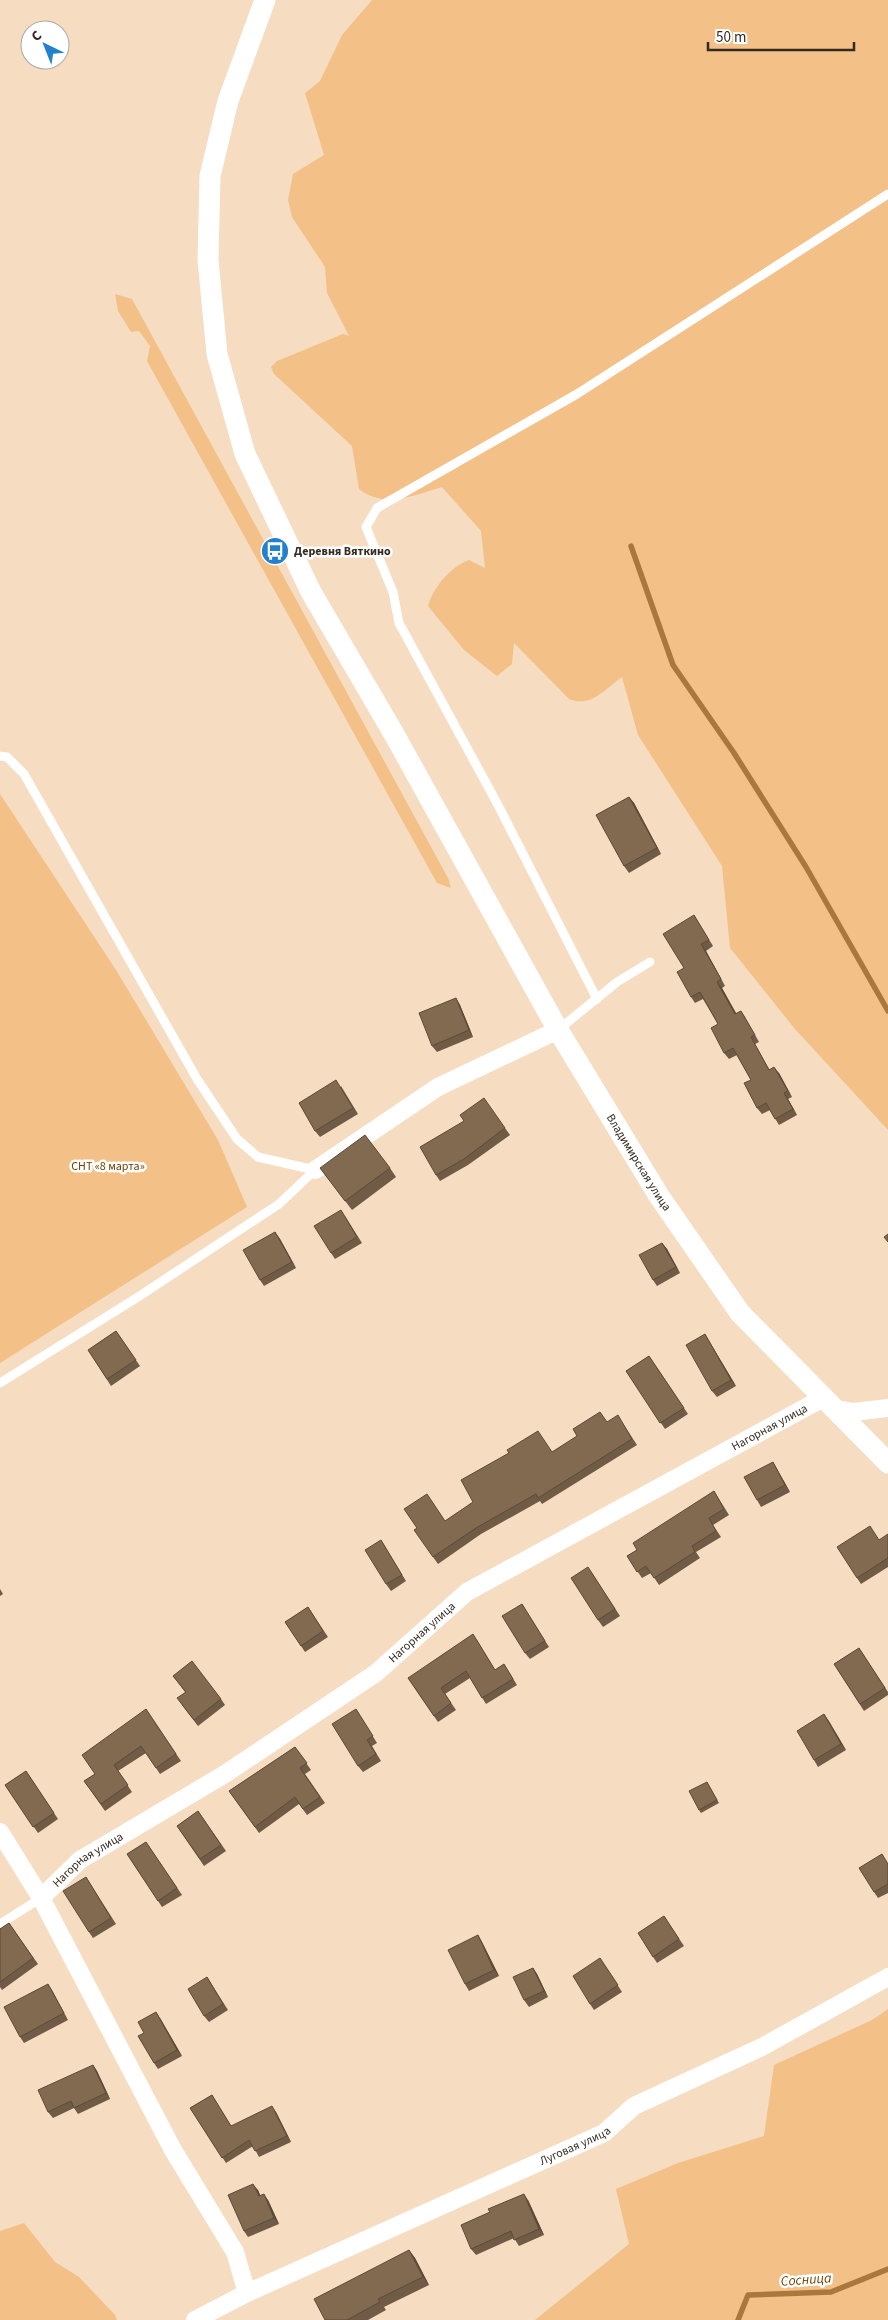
<svg xmlns="http://www.w3.org/2000/svg" width="888" height="2320" font-family="'Source Sans 3',sans-serif">
<style>
.green{fill:#f3c088}
.lines{fill:none;stroke-linecap:round;stroke-linejoin:round}
.stream{stroke:#aa783c;stroke-width:5.5}
.service{stroke:#fff;stroke-width:9}
.minor{stroke:#fff;stroke-width:18}
.tertiary{stroke:#fff;stroke-width:21}
.wall{fill:#705b46}
.shaded-wall{fill:#5b4a39}
.building{fill:#826a51;stroke:#5b4a39}
.labels{text-anchor:middle;stroke-width:5;stroke-linejoin:round;paint-order:stroke}
.poi-label{font-size:12px;font-weight:bold;fill:#342a1f;stroke:#fff;text-anchor:start}
.street-label{font-size:12px;fill:#342a1f;stroke:#fff}
.park-label{font-size:12px;fill:#6e4200;stroke:#fff}
.water-label{font-size:14px;font-style:italic;fill:#724604;stroke:#fff}
</style>
<rect width="100%" height="100%" fill="#f6dcc0"/>
<g class="green">
<path d="M372,0H888V1130L795,1029L730,948L722,866L638,735L622,677C605,689 591,708 569,699L514,643L512,664L497,676L464,650L428,606C433,588 450,567 469,560L485,568L481,531L442,487C415,495 384,509 359,489L352,446L274,374L271,367L277,361L343,334L349,336L327,293L325,267L292,217L288,200L293,174L324,155L305,93L320,81L342,35Z"/>
<polygon points="115,294 132,299 448,878 451,888 437,883 147,361 150,346 139,331 131,332 118,311"/>
<polygon points="0,794 116,970 218,1140 247,1207 0,1363"/>
<polygon points="888,2009 888,2320 535,2320 629,2244 616,2189 678,2163 764,2136 774,2065 872,2020"/>
<polygon points="24,2223 55,2262 79,2277 115,2315 117,2320 0,2320 0,2231"/>
</g>
<g class="lines">
<g class="stream">
<polyline points="631,546 673,665 734,753 806,867 888,1011"/>
<polyline points="738,2320 748,2295 831,2292 888,2269"/>
</g>
<g class="service">
<polyline points="0,756 7,757 24,774 197,1079 237,1139 258,1157 315,1170"/>
<polyline points="597,999 498,805 399,623 393,592 366,527 377,508 577,394 888,194"/>
<polyline points="558,1030 617,982 650,962"/>
<polyline points="0,1383 138,1297 279,1204 315,1170"/>
<polyline points="0,1924 41,1898"/>
</g>
<g class="minor">
<polyline points="315,1170 438,1087 558,1030"/>
<polyline points="835,1409 853,1412 888,1408"/>
<polyline points="0,1832 41,1898 173,2150 235,2252 247,2293"/>
<path id="s1" d="M41,1898L80,1860L225,1774L376,1673L467,1592L823,1398"/>
<path id="s2" d="M195,2320L247,2293L604,2133L634,2106L762,2047L888,1977"/>
</g>
<path class="tertiary" id="s3" d="M265,0L228,101L210,176L208,260L217,354L245,454L311,592L394,734L558,1030L659,1196L740,1313L888,1463"/>
</g>
<g class="wall">
<polygon points="629,797 634,803 661,854 629,873 624,866"/>
<polygon points="694,915 713,946 706,951 725,986 722,988 736,1014 741,1011 745,1017 759,1042 755,1044 769,1069 779,1073 792,1097 788,1099 797,1115 779,1125 770,1110 762,1114 757,1108 751,1080 737,1055 729,1059 724,1053 718,1024 703,999 695,1003 691,997"/>
<polygon points="456,998 460,1005 473,1037 437,1052 432,1046"/>
<polygon points="341,1086 358,1114 320,1137 315,1131"/>
<polygon points="464,1121 505,1128 510,1135 468,1165 440,1181 436,1175"/>
<polygon points="320,1168 390,1168 396,1177 352,1210"/>
<polygon points="345,1216 362,1243 335,1259 331,1253"/>
<polygon points="275,1232 280,1239 296,1268 264,1286 260,1280"/>
<polygon points="662,1243 667,1249 680,1273 657,1286 653,1280"/>
<polygon points="116,1331 140,1366 111,1386 88,1350"/>
<polygon points="705,1334 736,1386 717,1397 712,1391"/>
<polygon points="649,1356 688,1414 665,1429 626,1371"/>
<polygon points="607,1422 622,1422 637,1445 542,1504 540,1501 481,1534 438,1564 433,1557 445,1521 552,1452"/>
<polygon points="773,1462 777,1469 790,1492 761,1507 757,1500"/>
<polygon points="714,1491 729,1515 713,1525 721,1537 696,1552 700,1558 659,1585 651,1573 642,1578 627,1556 637,1550"/>
<polygon points="888,1534 888,1567 861,1584 857,1578"/>
<polygon points="381,1540 406,1581 391,1591 386,1584"/>
<polygon points="592,1573 620,1616 603,1627 598,1620"/>
<polygon points="0,1589 3,1594 0,1596"/>
<polygon points="522,1604 549,1647 530,1659 525,1653"/>
<polygon points="308,1607 328,1637 305,1652 285,1622"/>
<polygon points="477,1640 495,1670 504,1664 517,1685 486,1704 470,1678 445,1694 456,1710 438,1722 408,1678"/>
<polygon points="859,1648 888,1692 888,1695 864,1711 834,1664"/>
<polygon points="173,1676 221,1699 225,1705 198,1726 182,1705 185,1692"/>
<polygon points="146,1709 181,1761 160,1774 146,1753 118,1771 132,1792 105,1811 84,1781 95,1774"/>
<polygon points="356,1709 377,1743 372,1746 381,1761 363,1772 358,1766"/>
<polygon points="824,1714 846,1750 818,1767 814,1760"/>
<polygon points="295,1747 311,1770 305,1774 325,1803 307,1815 299,1804 259,1833 229,1791"/>
<polygon points="26,1771 58,1819 38,1833 5,1785"/>
<polygon points="707,1782 719,1803 701,1813 699,1810"/>
<polygon points="198,1811 226,1851 204,1866 177,1826"/>
<polygon points="146,1842 182,1895 162,1907 127,1854"/>
<polygon points="888,1863 888,1893 878,1898 874,1892"/>
<polygon points="86,1877 116,1924 93,1938 89,1932"/>
<polygon points="664,1916 684,1946 657,1963 638,1933"/>
<polygon points="9,1923 38,1964 2,1990 0,1987 0,1929"/>
<polygon points="478,1935 482,1942 499,1976 469,1991 465,1984"/>
<polygon points="600,1958 622,1992 594,2010 590,2004"/>
<polygon points="533,1968 537,1974 548,1997 529,2007 524,2000"/>
<polygon points="207,1977 228,2010 209,2022 204,2016"/>
<polygon points="48,1984 52,1990 68,2020 24,2043 20,2037"/>
<polygon points="160,2018 182,2056 158,2069 154,2063 144,2033"/>
<polygon points="93,2065 97,2071 110,2099 78,2114 74,2108 53,2118 48,2112"/>
<polygon points="212,2095 231,2126 276,2112 291,2142 259,2157 253,2146 226,2163 190,2108"/>
<polygon points="258,2190 260,2195 268,2200 279,2224 248,2237 244,2231"/>
<polygon points="528,2200 544,2235 519,2246 514,2238 476,2255 471,2249"/>
<polygon points="409,2250 415,2258 429,2285 384,2307 386,2310 368,2320 325,2320"/>
</g>
<g class="shaded-wall">
<polygon points="629,797 634,803 661,854 657,848"/>
<polygon points="701,944 706,951 725,986"/>
<polygon points="717,982 722,988 740,1020 735,1014"/>
<polygon points="456,998 460,1005 473,1037 469,1030"/>
<polygon points="774,1067 779,1073 792,1097 788,1091"/>
<polygon points="784,1093 788,1099 797,1115 793,1109"/>
<polygon points="275,1232 280,1239 296,1268 292,1262"/>
<polygon points="662,1243 667,1249 680,1273 676,1267"/>
<polygon points="705,1334 709,1341 736,1386 731,1380"/>
<polygon points="773,1462 777,1469 790,1492 785,1485"/>
<polygon points="824,1714 829,1721 846,1750 841,1744"/>
<polygon points="478,1935 482,1942 499,1976 494,1970"/>
<polygon points="533,1968 537,1974 548,1997 544,1991"/>
<polygon points="156,2012 160,2018 182,2056 177,2050"/>
<polygon points="93,2065 97,2071 110,2099 106,2093"/>
<polygon points="272,2106 276,2112 291,2142 287,2136"/>
<polygon points="253,2184 258,2190 263,2202 259,2196"/>
<polygon points="264,2194 268,2200 279,2224 274,2218"/>
<polygon points="524,2194 528,2200 544,2235 539,2229"/>
<polygon points="409,2250 415,2258 429,2285 423,2277"/>
</g>
<g class="building">
<polygon points="629,797 657,848 624,866 596,815"/>
<polygon points="694,915 709,940 701,944 721,979 717,982 735,1014 741,1011 755,1035 751,1037 769,1070 774,1067 788,1091 784,1093 793,1109 775,1119 766,1103 757,1108 744,1083 751,1080 733,1048 724,1053 711,1028 718,1024 700,992 691,997 677,972 684,968 663,934"/>
<polygon points="456,998 469,1030 432,1046 419,1013"/>
<polygon points="336,1080 353,1108 315,1131 299,1103"/>
<polygon points="484,1098 505,1128 464,1159 436,1175 420,1147 464,1121 460,1115"/>
<polygon points="365,1135 390,1168 345,1201 320,1168"/>
<polygon points="341,1210 357,1237 331,1253 314,1226"/>
<polygon points="275,1232 292,1262 260,1280 243,1250"/>
<polygon points="888,1234 888,1242 884,1237"/>
<polygon points="662,1243 676,1267 653,1280 639,1255"/>
<polygon points="116,1331 136,1360 107,1379 88,1350"/>
<polygon points="705,1334 731,1380 712,1391 686,1345"/>
<polygon points="649,1356 684,1408 660,1423 626,1371"/>
<polygon points="600,1412 607,1422 618,1415 632,1439 538,1498 536,1494 476,1528 433,1557 414,1530 417,1528 404,1509 427,1494 445,1521 473,1502 461,1480 509,1453 507,1450 538,1431 552,1452 577,1436 573,1429"/>
<polygon points="773,1462 785,1485 757,1500 744,1477"/>
<polygon points="714,1491 724,1509 709,1518 716,1531 692,1546 695,1552 654,1578 646,1566 637,1572 627,1556 637,1550 633,1543"/>
<polygon points="870,1526 879,1540 888,1534 888,1558 857,1578 837,1547"/>
<polygon points="381,1540 402,1575 386,1584 365,1550"/>
<polygon points="588,1567 615,1609 598,1620 571,1578"/>
<polygon points="522,1604 545,1641 525,1653 502,1616"/>
<polygon points="308,1607 323,1631 301,1646 285,1622"/>
<polygon points="473,1634 495,1670 504,1664 513,1679 482,1698 466,1671 441,1688 451,1703 434,1716 408,1678"/>
<polygon points="859,1648 885,1688 860,1704 834,1664"/>
<polygon points="192,1661 221,1699 194,1720 177,1698 186,1692 173,1676"/>
<polygon points="146,1709 176,1754 156,1768 141,1746 114,1765 128,1785 101,1804 84,1781 95,1774 82,1755"/>
<polygon points="356,1709 373,1736 367,1740 376,1754 358,1766 332,1724"/>
<polygon points="824,1714 841,1744 814,1760 797,1731"/>
<polygon points="295,1747 307,1763 300,1768 320,1797 303,1809 295,1797 255,1827 229,1791"/>
<polygon points="26,1771 54,1813 33,1827 5,1785"/>
<polygon points="707,1782 717,1800 699,1810 689,1791"/>
<polygon points="198,1811 221,1845 200,1859 177,1826"/>
<polygon points="146,1842 177,1888 158,1901 127,1854"/>
<polygon points="882,1854 888,1864 888,1884 874,1892 859,1868"/>
<polygon points="86,1877 111,1918 89,1932 63,1891"/>
<polygon points="664,1916 679,1939 653,1957 638,1933"/>
<polygon points="9,1923 33,1958 0,1982 0,1929"/>
<polygon points="478,1935 494,1970 465,1984 448,1950"/>
<polygon points="600,1958 618,1985 590,2004 573,1976"/>
<polygon points="533,1968 544,1991 524,2000 513,1977"/>
<polygon points="207,1977 223,2004 204,2016 188,1989"/>
<polygon points="48,1984 64,2013 20,2037 4,2007"/>
<polygon points="156,2012 177,2050 154,2063 138,2036 144,2033 138,2022"/>
<polygon points="93,2065 106,2093 74,2108 71,2101 48,2112 38,2090"/>
<polygon points="212,2095 231,2126 272,2106 287,2136 255,2151 249,2140 222,2158 190,2108"/>
<polygon points="253,2184 259,2196 264,2194 274,2218 244,2231 228,2195"/>
<polygon points="524,2194 539,2229 514,2240 511,2231 471,2249 461,2225 490,2212 488,2209"/>
<polygon points="409,2250 423,2277 378,2299 380,2302 347,2320 325,2320 314,2299"/>
</g>
<defs>
<symbol id="bus-disc" viewBox="-11 -11 22 22"><circle r="9.5" fill="#2280cc" stroke="#fff"/><path d="M-5-6H5V4H4V6H2V4H-2V6H-4V4H-5ZM-3.5-4V0h7V-4ZM-3.5 1.2v1.5H-2V1.2ZM2 1.2v1.5H3.5V1.2Z" fill="#fff"/></symbol>
</defs>
<g fill-rule="evenodd">
<use href="#bus-disc" x="259" y="535" width="32" height="32"/>
</g>
<g class="labels">
<g class="poi-label">
<text x="294" y="555">Деревня Вяткино</text>
</g>
<g class="street-label">
<text dy="4" stroke="none"><textPath href="#s3" startOffset="1278">Владимирская улица</textPath></text>
<text dy="4" stroke="none"><textPath href="#s1" startOffset="871">Нагорная улица</textPath></text>
<text dy="4" stroke="none"><textPath href="#s1" startOffset="466">Нагорная улица</textPath></text>
<text dy="4" stroke="none"><textPath href="#s1" startOffset="61">Нагорная улица</textPath></text>
<text dy="4" stroke="none"><textPath href="#s2" startOffset="418">Луговая улица</textPath></text>
</g>
<g class="park-label">
<text x="108" y="1170">СНТ «8 марта»</text>
</g>
<g class="water-label">
<text transform="translate(806 2279) rotate(-4)" y="5">Сосница</text>
</g>
</g>
<g transform="translate(45 45) rotate(317)"><circle r="24" fill="#ffffff" stroke="#aeaaa5"/>
<path d="M0-4L9 19L0 12L-9 19Z" fill="#2280cc"/>
<text y="-8" font-size="14" font-weight="bold" text-anchor="middle" fill="#342a1f">С</text>
</g>
<path d="M708 42v8h146v-8" fill="none" stroke="#342a1f" stroke-width="2.5"/>
<text x="716" y="42" font-size="15" fill="#342a1f" stroke="#ffffff" stroke-width="4" paint-order="stroke">50 m</text>
</svg>
